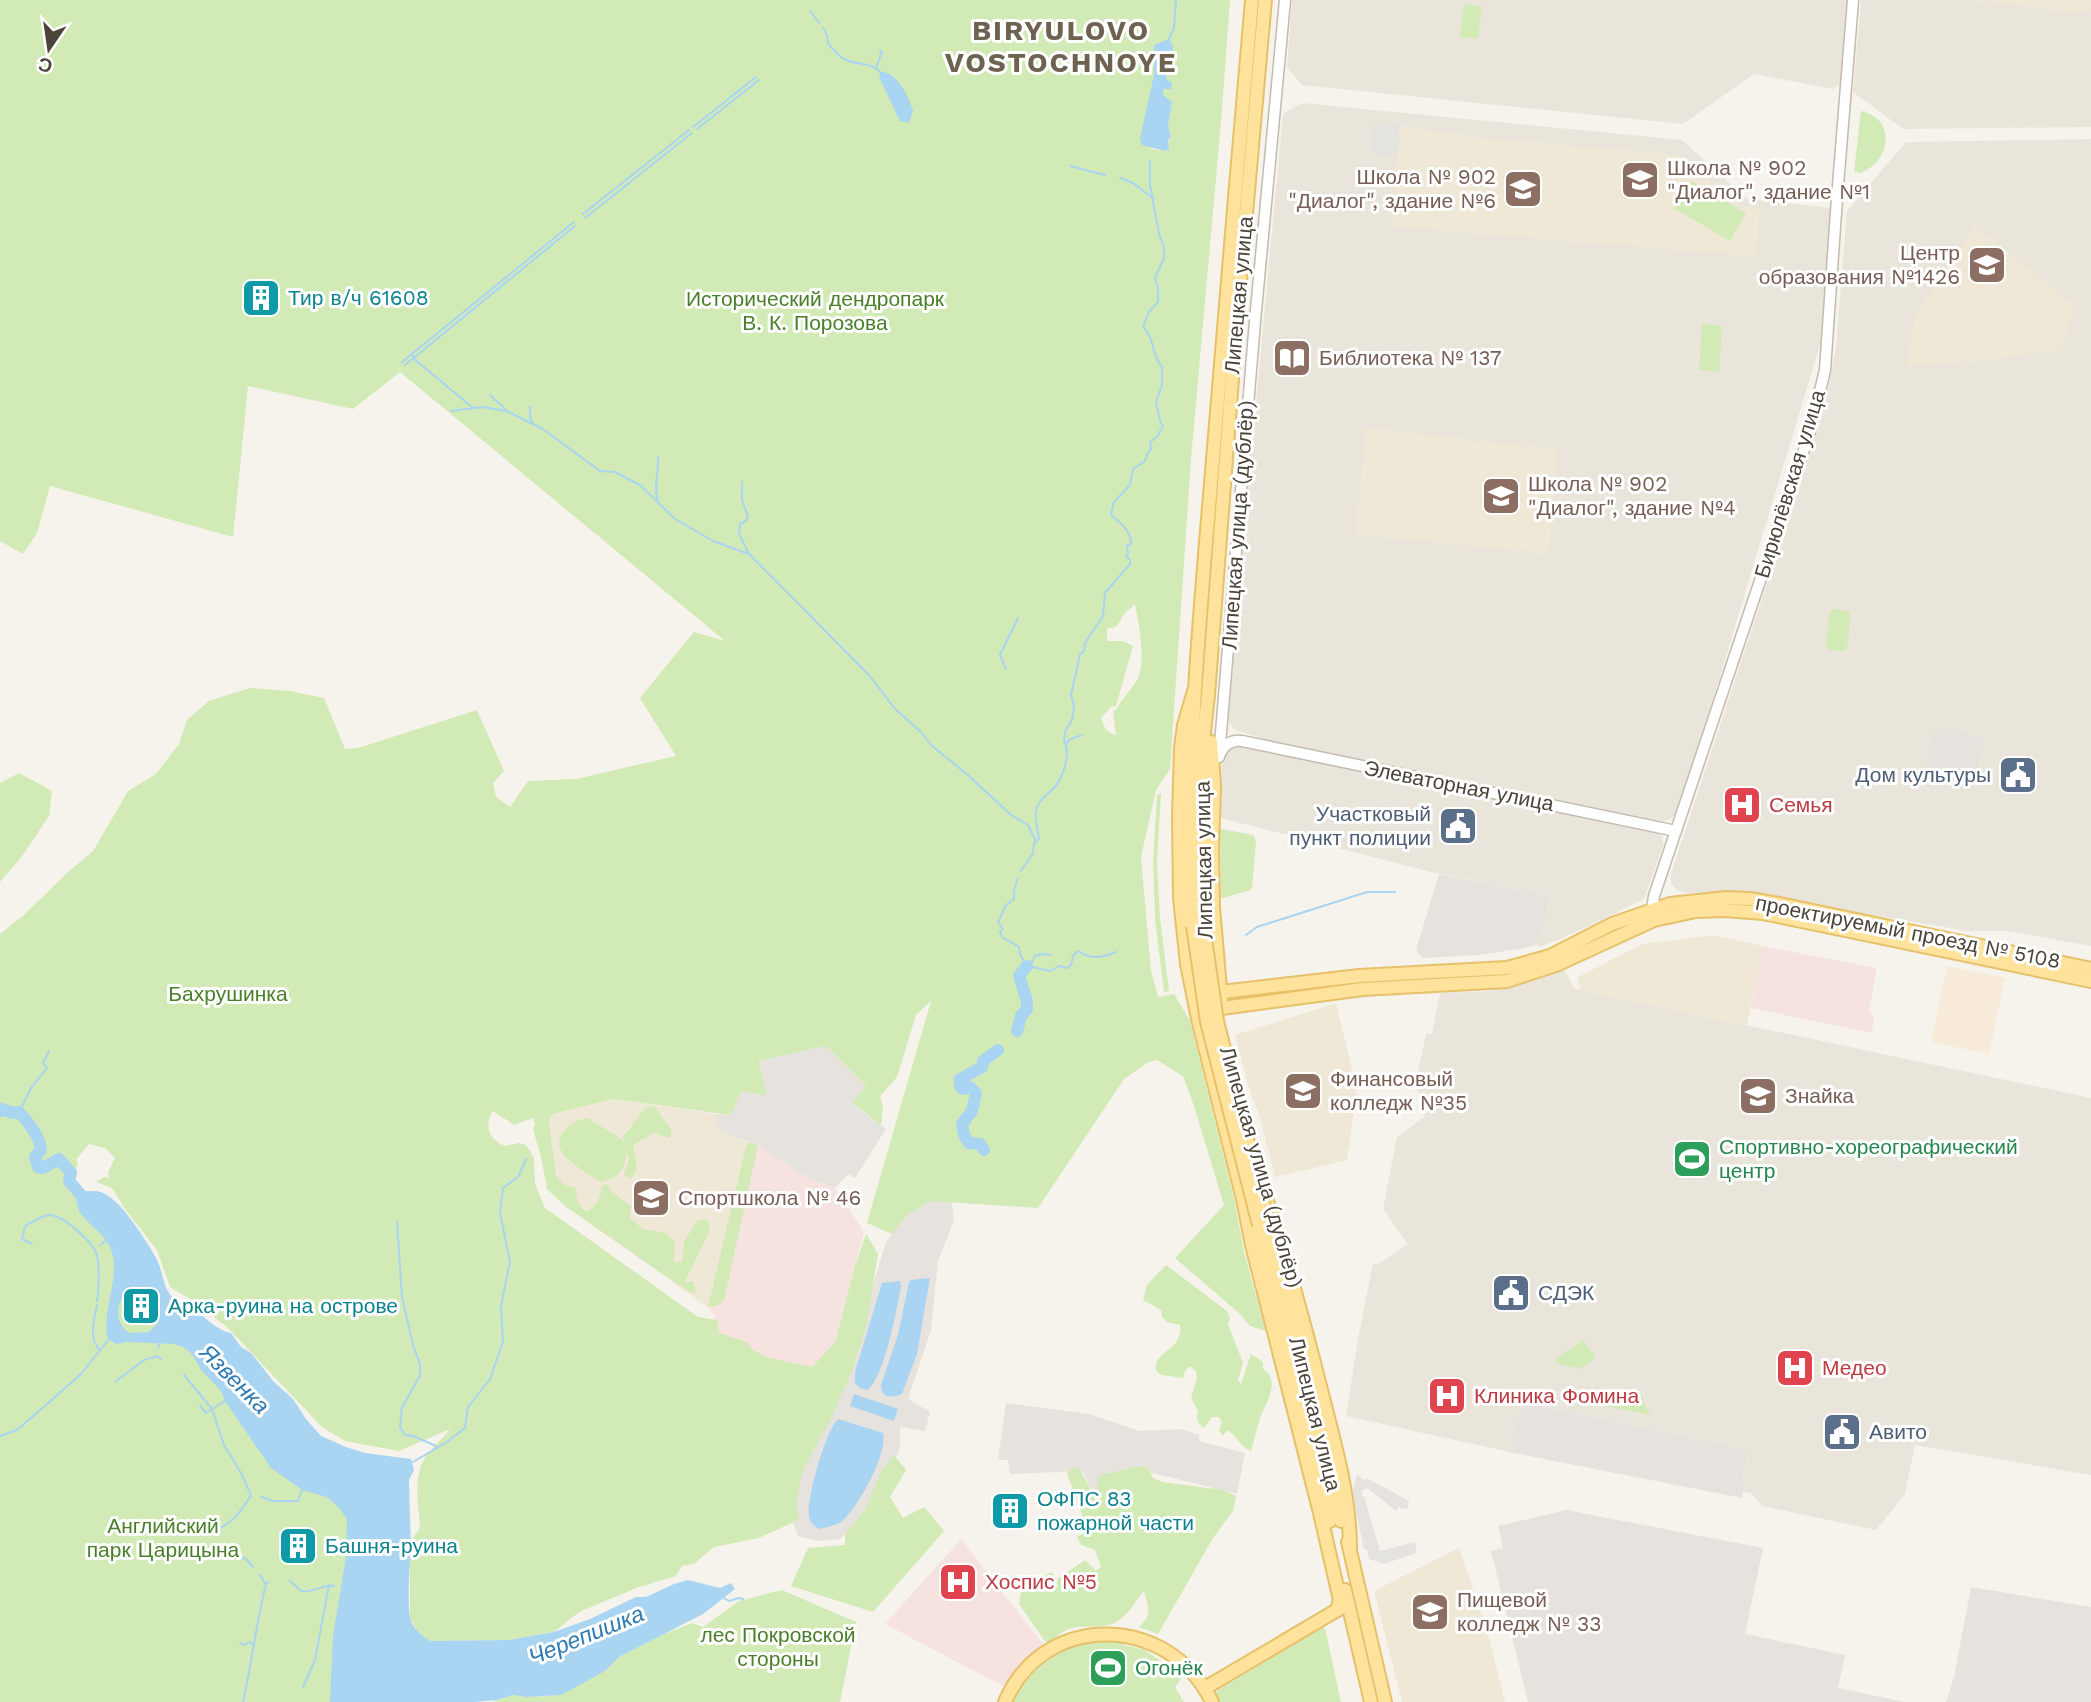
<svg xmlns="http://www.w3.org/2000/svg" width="2091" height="1702" font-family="'Work Sans',sans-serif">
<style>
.residential{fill:#eae5da}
.commercial{fill:#f7ead8}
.industrial{fill:#e6e2dd}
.education{fill:#efe8d6}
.medical{fill:#f6e3e0}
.green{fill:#d2eab5;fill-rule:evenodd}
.parking{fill:#e5e3e0}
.water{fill:#a9d4f2;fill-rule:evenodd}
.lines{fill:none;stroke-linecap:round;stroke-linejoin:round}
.stream{stroke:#a9d4f2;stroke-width:2}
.river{stroke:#a9d4f2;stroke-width:12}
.minor-casing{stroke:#c2bbae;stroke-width:13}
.major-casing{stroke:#e6c16a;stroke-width:16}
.minor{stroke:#fff;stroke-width:10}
.major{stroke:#ffe39c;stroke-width:12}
.major-bridge-casing{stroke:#e6c16a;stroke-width:16;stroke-linecap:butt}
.major-bridge{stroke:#ffe39c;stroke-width:12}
.labels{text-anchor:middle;stroke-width:6;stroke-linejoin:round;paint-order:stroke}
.education-label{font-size:21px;fill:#785e54;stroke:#fff;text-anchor:start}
.street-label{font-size:21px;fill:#4b4439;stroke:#fff}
.culture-label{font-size:21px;fill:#0d838f;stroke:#fff;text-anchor:start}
.park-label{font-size:21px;fill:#4a7f2a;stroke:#fff}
.service-label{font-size:21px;fill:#4e5e75;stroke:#fff;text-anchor:end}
.health-label{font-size:21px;fill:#be3a42;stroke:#fff;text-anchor:start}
.leisure-label{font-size:21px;fill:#27864d;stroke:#fff;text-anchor:start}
.water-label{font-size:23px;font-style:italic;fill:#2e7ab2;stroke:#fff}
.district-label{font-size:28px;font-weight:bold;letter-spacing:2px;fill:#6e6250;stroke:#fff}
</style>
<rect width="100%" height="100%" fill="#f6f3ec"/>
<g class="residential">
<polygon points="1292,0 1848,0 1841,84 1833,89 1754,74 1683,124 1302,85 1287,67"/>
<polygon points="1861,0 2091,0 2091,127 1903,129 1853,92"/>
<polygon points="1302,103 1682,140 1747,199 1831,208 1821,341 1702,736 1676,812 1672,818 1666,821 1655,821 1264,739 1236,730 1229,723 1227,714 1283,114"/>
<polygon points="2091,139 2091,946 2007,931 1968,931 1731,891 1686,893 1677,890 1671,883 1671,874 1822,417 1836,348 1847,211 1906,142"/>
<polygon points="1236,745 1659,831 1663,838 1663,846 1644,899 1561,939 1539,947 1537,945 1549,897 1427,871 1221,818 1218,814 1222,756 1229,748"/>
<polygon points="1564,969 1575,989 1580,990 2091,1098 2091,1475 1915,1445 1905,1494 1876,1530 1762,1506 1751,1493 1744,1492 1746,1480 1743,1474 1748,1450 1524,1402 1521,1405 1509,1452 1346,1416 1358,1339 1373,1263 1378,1264 1408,1244 1383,1209 1397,1137 1424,1117 1426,1112 1430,1109 1415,1086 1426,1034 1432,1034 1440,993 1490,991"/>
</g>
<polygon class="commercial" points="1947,966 2005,978 1989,1054 1931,1042"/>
<g class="industrial">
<polygon points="1935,728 1984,739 1973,790 1924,779"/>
<polygon points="1439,874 1550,897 1537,945 1526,948 1479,955 1422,958 1416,950"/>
<polygon points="826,1046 866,1086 852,1104 886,1129 855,1178 848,1174 835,1188 808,1178 751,1142 714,1129 717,1114 731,1115 741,1091 759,1061"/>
<polygon points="930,1201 952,1202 954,1220 938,1261 931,1330 908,1399 930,1412 925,1431 900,1427 900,1447 892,1467 854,1528 839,1539 820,1541 798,1536 791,1517 803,1458 842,1388 886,1242 907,1214"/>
<polygon points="1523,1402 1748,1450 1743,1474 1746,1480 1742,1498 1509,1452 1521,1405"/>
<polygon points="1006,1403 1089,1414 1139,1431 1181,1429 1199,1435 1199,1441 1245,1453 1237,1494 1153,1473 1106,1472 1123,1516 1108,1519 1082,1471 1010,1474 1008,1460 998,1460"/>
<polygon points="1566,1510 1763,1548 1745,1634 1845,1655 1838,1688 1905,1702 1528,1702 1491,1551 1503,1548 1498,1526"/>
<polygon points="1971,1587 2091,1607 2091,1702 1946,1702 1954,1677"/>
</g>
<g class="education">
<polygon points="1973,0 2091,0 2091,8 2081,13"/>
<polygon points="1400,126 1480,138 1677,155 1742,206 1760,208 1756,256 1392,226"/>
<polygon points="1975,226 2074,305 2061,349 1988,360 1907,366 1915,316"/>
<polygon points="1366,428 1558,450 1549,554 1356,534"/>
<polygon points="1713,935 1763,946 1747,1025 1580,990 1578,977 1643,944"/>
<polygon points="1336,1003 1357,1090 1347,1160 1275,1177 1259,1114 1250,1092 1235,1035"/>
<polygon points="614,1099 717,1114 714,1129 751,1142 758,1146 717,1306 708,1307 565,1206 547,1189 542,1161 549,1123 552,1114"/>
<polygon points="1459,1548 1487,1629 1505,1702 1402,1702 1374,1591"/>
</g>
<g class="medical">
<polygon points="1763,946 1877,968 1869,1010 1874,1019 1872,1033 1751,1008"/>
<polygon points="758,1146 808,1178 835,1188 864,1232 835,1342 812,1367 769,1358 753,1350 747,1342 719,1333 715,1316 708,1307 717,1306 724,1301"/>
<polygon points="961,1539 1045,1647 1025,1663 1005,1687 885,1624"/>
</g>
<g class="green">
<path d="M0,0H1230L1221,122L1191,459L1170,769L1156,790L1141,857L1151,971L1158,997L1174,994L1190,1021L1234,1198L1244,1252L1266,1331L1250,1326L1239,1313L1175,1258L1224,1205L1194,1106L1183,1076L1157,1060L1149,1062L1124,1079L1038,1208L930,1201L907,1215L892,1234L867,1223L931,1001L916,1015L897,1077L880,1096L883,1107L881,1125L852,1103L866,1086L826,1046L759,1061L766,1095L741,1091L731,1115L614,1099L552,1114L549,1123L556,1176L565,1185L575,1187L578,1203L586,1212C597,1206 600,1199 602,1186L607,1184L611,1191L631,1206L630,1218L643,1229L666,1233L675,1242L674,1262H682L684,1242L697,1221L707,1219L710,1230L684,1283L693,1281L696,1294L685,1289L565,1206L547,1189L542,1161L533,1129L535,1125L533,1118L514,1125L493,1111C484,1125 488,1139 505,1146L519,1143L526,1145L534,1158L535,1184L545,1208L691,1312L698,1317L717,1320L719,1333L747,1342L753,1350L769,1358L812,1367L835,1342L855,1266L866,1234L878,1254L867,1323L852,1371L830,1420L803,1470L797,1496L798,1520L759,1538L714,1547L694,1564L682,1566L676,1576L639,1587L579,1612L554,1632L509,1640L429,1641L417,1631L410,1618V1542L420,1528C419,1505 412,1479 425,1458C431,1448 443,1439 450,1429L399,1451L345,1441L322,1427L228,1328L197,1303L170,1287L157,1250L125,1209L112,1188L96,1182L104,1177L109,1178L108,1172L115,1158L105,1148L89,1144L76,1160L78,1163L72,1179L74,1188L162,1306L354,1479L385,1702H0V934L24,915L67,873L93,851L128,791L156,774L179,744L187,720L209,701L250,688L290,691L324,698L345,749L358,748L477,710L504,771L493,783L496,797L510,807L528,781L576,779L676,756L640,698L694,632L725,641L400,372L353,409L248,386L233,537L50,486L37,533L23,554L0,541ZM1167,66L1171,69V73L1167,74L1163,95L1172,102L1168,126L1171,136L1165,151L1151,149ZM1135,604C1139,624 1147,665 1136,682C1130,692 1121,699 1116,710L1113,711L1116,736L1106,730L1101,718L1112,706H1116L1133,646L1123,641H1107V629L1117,626L1124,614Z"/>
<polygon points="1464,4 1482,7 1478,39 1460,37"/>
<path d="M1861,111C1897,119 1891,162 1860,173L1854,171Z"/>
<polygon points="1691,181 1746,213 1730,241 1675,209"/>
<polygon points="1702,324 1722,326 1719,372 1699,370"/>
<polygon points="1833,609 1848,611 1850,615 1848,643 1845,651 1830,650 1826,645 1829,613"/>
<polygon points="19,773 52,791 49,816 23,855 0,882 0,783"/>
<polygon points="1161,794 1157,862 1160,918 1169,991 1164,992 1155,919 1153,862 1157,795"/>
<polygon points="1220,829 1249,834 1254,836 1256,842 1252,888 1250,890 1223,898 1221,898"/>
<path d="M649,1106L655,1107L672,1131L669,1138L653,1133L633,1145L637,1168L631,1179L624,1175L629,1159L627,1152C625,1169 619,1178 601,1182C586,1171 545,1153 564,1131C571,1123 578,1119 588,1118L624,1141L623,1136C633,1127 637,1115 649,1106Z"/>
<polygon points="751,1142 758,1146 724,1301 717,1306 708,1307 746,1146"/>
<path d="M1166,1265L1227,1311L1230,1318L1228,1324L1243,1363L1238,1380L1241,1384L1251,1354L1263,1362V1369C1280,1379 1268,1400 1262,1413C1257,1425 1255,1439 1251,1451C1240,1447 1237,1435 1227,1430L1223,1436L1219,1430L1222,1423L1219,1417H1212L1204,1428C1197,1423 1196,1419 1198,1411L1191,1398L1197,1378L1196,1371L1190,1366L1185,1371L1183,1378L1162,1375L1156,1371C1153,1349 1183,1352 1180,1325L1167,1322L1162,1317L1161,1310L1143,1300L1147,1285Z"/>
<polygon points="1583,1340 1596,1358 1580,1369 1557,1363 1554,1360"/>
<polygon points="1631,1391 1642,1396 1645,1407 1651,1415 1601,1405"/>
<polygon points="894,1455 906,1470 890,1497 903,1518 924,1507 944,1531 873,1612 791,1586 808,1548 845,1545 845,1535 865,1510 881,1472"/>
<path d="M1134,1467H1147L1153,1478L1162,1482L1223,1490L1236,1496L1233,1511L1213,1538L1158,1634L1139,1627C1153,1614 1148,1608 1144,1591C1135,1601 1130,1613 1118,1621C1102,1632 1079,1621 1063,1632C1058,1635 1054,1640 1050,1644L1044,1640L1019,1604L1022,1585L1052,1572L1056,1580L1085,1560L1096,1571L1101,1567L1095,1550L1081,1545L1077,1537L1088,1531L1067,1473L1072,1468H1079L1096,1498L1098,1476C1109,1471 1122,1472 1134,1467Z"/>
<polygon points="782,1590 856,1622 840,1702 492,1702 513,1695 526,1697 552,1696 605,1671 619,1657 664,1634 692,1623 703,1627 739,1601"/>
<polygon points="1321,1628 1325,1628 1341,1702 1217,1702 1216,1693 1218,1690"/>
<polygon points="1111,1639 1122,1642 1122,1645 1143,1649 1183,1676 1175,1687 1184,1702 1009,1702 1034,1665 1060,1650 1079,1642"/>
</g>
<g class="parking">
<polygon points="1373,124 1400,126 1398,156 1372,153"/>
<polygon points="1357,1475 1365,1480 1367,1478 1409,1501 1408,1508 1403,1509 1398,1507 1396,1511 1367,1488 1363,1490 1361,1497 1364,1496 1380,1551 1415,1542 1417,1553 1384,1564 1369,1559 1367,1549 1364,1549 1352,1492"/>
</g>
<g class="water">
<polygon points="1169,39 1173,46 1171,73 1167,74 1166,79 1172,83 1171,89 1164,89 1163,95 1172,102 1168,126 1171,136 1168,141 1169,149 1165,151 1142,145 1140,139 1154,75 1154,45"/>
<path d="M879,71C898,72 908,96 913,111L909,123L900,121L880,79Z"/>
<path d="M79,1189C85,1192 88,1191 95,1191C103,1191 112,1198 118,1204C127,1212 153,1250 158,1262C163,1273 163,1287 172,1297C178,1304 189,1303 196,1309C204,1318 219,1331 231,1333L241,1347L251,1353L274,1382L293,1399L306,1419L321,1436L346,1447L365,1453L411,1459L414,1470L409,1480L411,1554C409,1567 407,1609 411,1621C414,1629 422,1636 430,1641L509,1640L554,1632L590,1619L636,1597H646L674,1584L688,1580L720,1588L731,1583L735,1589L703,1614L619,1657L605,1671L561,1695L526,1697L513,1695L497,1700L474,1702H330L333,1636L346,1557L347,1519L340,1509L327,1497L302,1490L271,1468L225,1401L221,1391L202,1371L191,1353L183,1347L173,1344L126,1342L117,1344L109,1340C100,1324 116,1284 114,1263C112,1237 95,1232 81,1214C77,1209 77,1200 75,1193ZM135,1287C153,1290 156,1308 158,1323L149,1332L129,1333C113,1321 116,1302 129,1288Z"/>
<path d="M930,1278L917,1354L902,1394C891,1398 882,1399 881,1385L898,1335L909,1282L911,1280Z"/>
<path d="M900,1281L901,1286C897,1308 884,1380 867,1390L860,1388L855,1383V1372L882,1283Z"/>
<polygon points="854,1394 898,1409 894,1421 850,1406"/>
<path d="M838,1419L883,1433C888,1454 857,1509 841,1522C835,1526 826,1527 820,1529C814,1526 810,1523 809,1516C806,1500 826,1430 838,1419Z"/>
</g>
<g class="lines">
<g class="stream">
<polyline points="810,11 819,23"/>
<path d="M823,28L827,35L828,44C833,49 839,57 846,60C858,65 869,62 879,71"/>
<polyline points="1168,41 1174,28 1176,0"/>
<polyline points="876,68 882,52 880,50"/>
<polyline points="693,127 756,77"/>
<polyline points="697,129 759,80"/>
<polyline points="1070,166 1105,175"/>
<polyline points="1120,178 1133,183 1154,199"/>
<polyline points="583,214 689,130"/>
<polyline points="585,218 692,133"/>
<polyline points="412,354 413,358 473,408"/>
<polyline points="402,362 574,222"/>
<polyline points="405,365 575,226"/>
<polyline points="490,395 505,409"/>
<polyline points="530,407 530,417 533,424"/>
<polyline points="451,411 483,407 506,411 543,429 600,471 615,472 640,485 675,519 713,541 749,554 869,675 895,709 921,732 932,746 968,775 1011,815 1028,825 1036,842"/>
<polyline points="742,482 742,500 748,517 746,521 740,524 739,534 749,554"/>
<path d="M658,501C653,487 659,472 658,457"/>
<polyline points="1006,669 1000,655 1018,618"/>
<polyline points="1066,745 1069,740 1082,735"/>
<path d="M1021,871L1033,853L1034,843L1039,839C1038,830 1033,816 1037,807C1041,797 1049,794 1055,787C1064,775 1071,754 1064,740L1065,732L1072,720L1074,706L1071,695L1080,654L1084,651L1085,643L1103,616L1105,593L1130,564V560L1126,556L1128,554L1127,546L1131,544C1132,531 1120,523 1111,515L1114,502L1130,485L1133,469L1145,461L1148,452L1151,450L1150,442L1157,437L1163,426L1160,421L1156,402L1162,385V367C1152,355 1154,337 1143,327L1149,312L1158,302V288L1155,278L1164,258V247L1159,234L1150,185V161"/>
<path d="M1018,878L1014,890V899L1006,905L998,922L1003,929L1000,931L1002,937L1019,947L1020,954L1027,966L1050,971L1059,966L1067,968L1071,965L1073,956L1078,951C1090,960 1103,958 1116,952"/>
<polyline points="1246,935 1257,927 1367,892 1395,892"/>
<polyline points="1030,966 1035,956 1041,954 1051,955"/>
<polyline points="19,1112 31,1088 47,1068 43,1063 49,1051"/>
<polyline points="397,1222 402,1297 413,1345 420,1364 420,1376 402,1407 400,1428 405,1435 413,1436 436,1446"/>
<path d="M32,1244L22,1239L25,1226C32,1222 42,1215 50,1215C64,1216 90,1240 96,1252C100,1262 99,1290 97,1301"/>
<polyline points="100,1245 107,1240"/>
<path d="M97,1305C94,1321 88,1338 100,1350"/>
<polyline points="158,1348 159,1344"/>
<path d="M184,1375L212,1409L224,1445L241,1473L251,1495C240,1515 221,1536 196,1532"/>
<polyline points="115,1382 144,1360 157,1356 161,1359"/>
<polyline points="200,1406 206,1413 225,1401"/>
<polyline points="0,1436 17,1430 54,1398 81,1374 109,1339"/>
<polyline points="413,1462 447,1442 465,1428 468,1407 490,1379 503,1342 501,1306 510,1262 500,1213 503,1188 518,1177 526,1159"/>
<polyline points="261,1497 273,1501 298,1501 302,1490"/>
<polyline points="236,1551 240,1557 246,1559 253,1567"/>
<polyline points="260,1575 265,1583"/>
<polyline points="290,1581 301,1591"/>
<path d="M302,1591C313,1593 322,1584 334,1586"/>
<polyline points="724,1598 729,1601 739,1598 743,1599"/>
<polyline points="240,1643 244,1645 249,1642 254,1645"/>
<polyline points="303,1687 315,1660 329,1585"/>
<path d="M243,1702C252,1663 256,1623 266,1584L269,1582"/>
</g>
<g class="river">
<polyline points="1017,1031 1021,1016 1027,1009 1027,1001 1019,976 1027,966"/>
<path d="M0,1111L1,1109L13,1113L19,1112C28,1122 40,1136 41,1150L35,1157L38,1167L43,1168L59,1159L71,1173L69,1181L88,1203"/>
<polyline points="984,1150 980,1144 969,1143 964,1135 962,1124 972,1111 976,1093 970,1087 963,1089 960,1086 960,1079 982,1067 983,1061 998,1050"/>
</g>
<defs>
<g id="minor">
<path d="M1220,754C1224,744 1232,740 1242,741L1676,831"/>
<polyline points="1219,757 1255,321 1285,0"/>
<polyline points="1653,916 1652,909 1654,896 1810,432 1825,370 1837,198 1853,0"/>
</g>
<g id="major">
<polyline points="1194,691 1184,725 1181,748 1179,817 1180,898 1187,964 1198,1019 1243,1199 1252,1245 1320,1513 1340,1600 1337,1610"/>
<polyline points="1211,742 1214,787 1212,848 1213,907 1221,1000"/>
<path d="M1203,925C1199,849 1198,772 1208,696L1236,326L1265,0"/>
<path d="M1193,926C1185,786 1197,647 1209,507C1222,338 1238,169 1252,0"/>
<polyline points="1204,994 1359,976 1507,968 1550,956 1612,924 1670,904 1726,898 1750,899 1780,904 2091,969"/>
<polyline points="1207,1010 1363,989 1507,981 1556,965 1654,920 1696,911 1724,910 1763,913 2091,981"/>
<path d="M1267,1201C1288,1262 1304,1323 1320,1386C1333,1438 1350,1494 1350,1548"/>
<polyline points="1268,1223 1341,1521"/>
<polyline points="1259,1225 1318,1463 1330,1521"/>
<polyline points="1348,1542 1385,1702"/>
<polyline points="1345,1590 1371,1702"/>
<polyline points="1205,1688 1344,1606"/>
<path d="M1005,1702C1044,1610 1170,1614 1212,1702"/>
</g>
</defs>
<use href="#minor" class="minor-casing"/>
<use href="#major" class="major-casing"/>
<use href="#minor" class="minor"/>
<use href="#major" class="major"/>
<defs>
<g id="major-bridge">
<polyline points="1203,925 1217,1021 1268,1222"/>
<polyline points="1193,926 1207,1022 1259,1225"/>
</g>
</defs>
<use href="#major-bridge" class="major-bridge-casing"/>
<use href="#major-bridge" class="major-bridge"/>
</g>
<defs>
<symbol id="school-square" viewBox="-11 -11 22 22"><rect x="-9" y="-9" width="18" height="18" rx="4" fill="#8d6e63" stroke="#fff"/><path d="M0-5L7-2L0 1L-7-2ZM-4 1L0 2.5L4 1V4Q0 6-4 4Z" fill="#fff"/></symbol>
<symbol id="building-square" viewBox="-11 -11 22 22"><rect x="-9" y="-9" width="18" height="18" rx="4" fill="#0f9aa8" stroke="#fff"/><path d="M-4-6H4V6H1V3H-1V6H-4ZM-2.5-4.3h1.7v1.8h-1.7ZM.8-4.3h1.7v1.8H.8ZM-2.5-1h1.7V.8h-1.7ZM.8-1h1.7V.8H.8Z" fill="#fff"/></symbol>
<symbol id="library-square" viewBox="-11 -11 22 22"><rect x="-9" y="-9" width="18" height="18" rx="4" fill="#8d6e63" stroke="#fff"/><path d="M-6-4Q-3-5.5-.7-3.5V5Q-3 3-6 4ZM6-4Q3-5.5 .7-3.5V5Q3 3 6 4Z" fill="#fff"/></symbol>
<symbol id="civic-square" viewBox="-11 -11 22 22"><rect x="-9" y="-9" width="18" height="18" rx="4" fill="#5c6f8a" stroke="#fff"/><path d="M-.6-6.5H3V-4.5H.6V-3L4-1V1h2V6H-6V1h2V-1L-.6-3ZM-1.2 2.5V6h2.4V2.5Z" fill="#fff"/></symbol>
<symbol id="hospital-square" viewBox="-11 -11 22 22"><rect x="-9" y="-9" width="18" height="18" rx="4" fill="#e0444e" stroke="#fff"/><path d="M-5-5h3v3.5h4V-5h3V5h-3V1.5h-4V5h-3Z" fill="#fff"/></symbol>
<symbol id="university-square" viewBox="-11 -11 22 22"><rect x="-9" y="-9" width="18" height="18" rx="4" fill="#8d6e63" stroke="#fff"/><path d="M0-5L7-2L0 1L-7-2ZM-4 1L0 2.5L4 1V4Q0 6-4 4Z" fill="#fff"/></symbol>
<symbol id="stadium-square" viewBox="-11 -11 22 22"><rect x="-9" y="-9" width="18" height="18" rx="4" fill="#2e9e5b" stroke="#fff"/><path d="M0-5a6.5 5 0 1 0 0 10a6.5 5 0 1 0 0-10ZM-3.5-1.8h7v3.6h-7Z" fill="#fff"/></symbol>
</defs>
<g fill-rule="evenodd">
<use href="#school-square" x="1618" y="158" width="44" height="44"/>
<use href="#school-square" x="1501" y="167" width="44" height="44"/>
<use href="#school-square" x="1965" y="243" width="44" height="44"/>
<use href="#building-square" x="239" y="276" width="44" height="44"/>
<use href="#library-square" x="1270" y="336" width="44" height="44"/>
<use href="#school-square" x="1479" y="474" width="44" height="44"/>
<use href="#civic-square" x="1996" y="753" width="44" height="44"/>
<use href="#hospital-square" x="1720" y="783" width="44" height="44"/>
<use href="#civic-square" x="1436" y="804" width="44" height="44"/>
<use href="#university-square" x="1281" y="1069" width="44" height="44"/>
<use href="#school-square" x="1736" y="1074" width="44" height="44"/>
<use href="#stadium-square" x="1670" y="1137" width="44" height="44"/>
<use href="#school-square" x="629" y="1176" width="44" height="44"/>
<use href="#civic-square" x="1489" y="1271" width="44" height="44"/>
<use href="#building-square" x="119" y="1284" width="44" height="44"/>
<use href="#hospital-square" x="1773" y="1346" width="44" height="44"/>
<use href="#hospital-square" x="1425" y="1374" width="44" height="44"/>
<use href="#civic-square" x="1820" y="1410" width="44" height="44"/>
<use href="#building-square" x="988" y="1489" width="44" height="44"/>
<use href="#building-square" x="276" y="1524" width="44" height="44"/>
<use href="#hospital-square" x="936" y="1560" width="44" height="44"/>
<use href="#university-square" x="1408" y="1590" width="44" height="44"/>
<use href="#stadium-square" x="1086" y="1646" width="44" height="44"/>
</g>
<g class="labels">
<g class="education-label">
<text x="1667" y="175">Школа № 902<tspan x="1667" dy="24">"Диалог", здание №1</tspan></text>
<text x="1496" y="184" text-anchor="end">Школа № 902<tspan x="1496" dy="24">"Диалог", здание №6</tspan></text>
<text x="1960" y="260" text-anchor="end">Центр<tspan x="1960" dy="24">образования №1426</tspan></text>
<text x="1319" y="365">Библиотека № 137</text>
<text x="1528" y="491">Школа № 902<tspan x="1528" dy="24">"Диалог", здание №4</tspan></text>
<text x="1330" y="1086">Финансовый<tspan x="1330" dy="24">колледж №35</tspan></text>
<text x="1785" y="1103">Знайка</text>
<text x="678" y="1205">Спортшкола № 46</text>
<text x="1457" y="1607">Пищевой<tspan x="1457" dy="24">колледж № 33</tspan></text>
</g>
<g class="street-label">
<text transform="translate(1239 295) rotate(-85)" y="7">Липецкая улица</text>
<text transform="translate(1790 484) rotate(-73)" y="7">Бирюлёвская улица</text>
<text transform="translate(1238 525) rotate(-86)" y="7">Липецкая улица (дублёр)</text>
<text transform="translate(1459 786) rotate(11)" y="7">Элеваторная улица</text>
<text transform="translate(1204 860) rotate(-91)" y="7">Липецкая улица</text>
<text transform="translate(1908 932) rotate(11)" y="7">проектируемый проезд № 5108</text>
<text transform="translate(1261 1167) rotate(74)" y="7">Липецкая улица (дублёр)</text>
<text transform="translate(1315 1414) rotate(76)" y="7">Липецкая улица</text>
</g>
<g class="culture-label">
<text x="288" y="305">Тир в/ч 61608</text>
<text x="168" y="1313">Арка-руина на острове</text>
<text x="1037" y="1506">ОФПС 83<tspan x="1037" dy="24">пожарной части</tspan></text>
<text x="325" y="1553">Башня-руина</text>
</g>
<g class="park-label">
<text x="815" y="306">Исторический дендропарк<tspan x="815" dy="24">В. К. Порозова</tspan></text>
<text x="228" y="1001">Бахрушинка</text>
<text x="163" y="1533">Английский<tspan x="163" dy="24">парк Царицына</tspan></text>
<text x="778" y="1642">лес Покровской<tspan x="778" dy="24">стороны</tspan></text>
</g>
<g class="service-label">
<text x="1991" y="782">Дом культуры</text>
<text x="1431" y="821">Участковый<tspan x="1431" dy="24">пункт полиции</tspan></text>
<text x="1538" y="1300" text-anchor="start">СДЭК</text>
<text x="1869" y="1439" text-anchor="start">Авито</text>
</g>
<g class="health-label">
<text x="1769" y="812">Семья</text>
<text x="1822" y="1375">Медео</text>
<text x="1474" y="1403">Клиника Фомина</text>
<text x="985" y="1589">Хоспис №5</text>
</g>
<g class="leisure-label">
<text x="1719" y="1154">Спортивно-хореографический<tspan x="1719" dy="24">центр</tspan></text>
<text x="1135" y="1675">Огонёк</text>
</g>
<g class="water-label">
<text transform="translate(235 1379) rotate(45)" y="8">Язвенка</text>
<text transform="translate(586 1635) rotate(-22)" y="8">Черепишка</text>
</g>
<g class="district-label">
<text x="1061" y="40">BIRYULOVO<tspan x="1061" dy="32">VOSTOCHNOYE</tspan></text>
</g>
</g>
<g transform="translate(49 49) rotate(193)" stroke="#ffffff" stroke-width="5" paint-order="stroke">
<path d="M0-5L12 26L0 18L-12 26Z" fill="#4b4439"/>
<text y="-10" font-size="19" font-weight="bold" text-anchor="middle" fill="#4b4439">С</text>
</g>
</svg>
